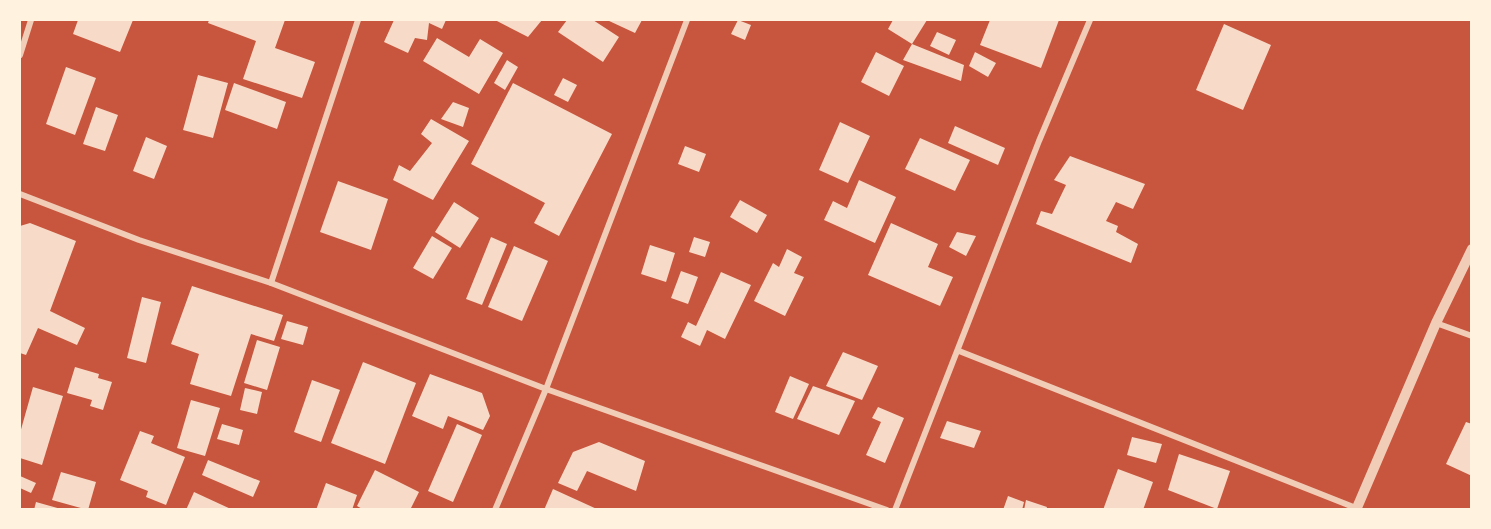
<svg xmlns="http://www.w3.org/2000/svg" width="1491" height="529" font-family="'Source Sans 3',sans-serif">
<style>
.building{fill:#f7dbc8}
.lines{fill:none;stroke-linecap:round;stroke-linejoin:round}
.minor{stroke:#f1ccb7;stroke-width:6}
.tertiary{stroke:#f1ccb7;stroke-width:10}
</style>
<rect width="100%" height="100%" fill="#c8553d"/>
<g class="building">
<polygon points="78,20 133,20 120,52 73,34"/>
<polygon points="209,20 285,20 275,48 315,62 302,98 243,79 256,41 208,23"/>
<polygon points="394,20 446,20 442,29 429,23 427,40 415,38 408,53 384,42"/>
<polygon points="495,20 542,20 528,37"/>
<polygon points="567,20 593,20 619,37 603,62 558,32"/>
<polygon points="607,20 642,20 635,33"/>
<polygon points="738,20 751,25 745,40 731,34"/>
<polygon points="893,20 927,20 912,44 964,65 961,81 903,60 912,44 888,29"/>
<polygon points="990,20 1059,20 1041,68 980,45"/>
<polygon points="1224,24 1271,45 1243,110 1196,90"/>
<polygon points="937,32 956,40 949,55 930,46"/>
<polygon points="437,38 469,57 480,39 503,53 479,94 423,61"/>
<polygon points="876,52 904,66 889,96 861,82"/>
<polygon points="975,52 996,63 988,77 969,66"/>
<polygon points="507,60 518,67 505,90 494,83"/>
<polygon points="66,67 96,78 75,135 46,124"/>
<polygon points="198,75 228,83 213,138 183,130"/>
<polygon points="563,78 577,85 568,102 554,95"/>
<polygon points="234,83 286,102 277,129 225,110"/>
<polygon points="513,83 612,134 559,236 534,223 545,203 471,164"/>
<polygon points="453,102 469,108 463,127 441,119"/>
<polygon points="96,107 118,115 105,151 83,144"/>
<polygon points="431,119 469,141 433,200 393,180 399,165 410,171 432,143 421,134"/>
<polygon points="840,122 870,136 848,183 819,170"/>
<polygon points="955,126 1005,148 998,165 948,143"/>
<polygon points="146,137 167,146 154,179 133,171"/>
<polygon points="920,138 970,160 955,191 905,169"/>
<polygon points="685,146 706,154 699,172 678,164"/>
<polygon points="1070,156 1145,184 1133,209 1116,202 1106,221 1118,226 1116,232 1138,244 1131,263 1036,224 1041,211 1052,214 1066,185 1054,180"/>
<polygon points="859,180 896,197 875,243 824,220 833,201 847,208"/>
<polygon points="338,181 388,199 371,250 320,232"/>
<polygon points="740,200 767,215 757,233 730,217"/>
<polygon points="454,202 479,218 460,248 435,232"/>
<polygon points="30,223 76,241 50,311 85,328 77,345 38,328 26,355 20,353 20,226"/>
<polygon points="891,223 938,244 928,267 953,277 940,306 868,275"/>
<polygon points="957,232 976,236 966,256 949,247"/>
<polygon points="432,236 452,248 433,279 413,268"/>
<polygon points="491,237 507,244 482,305 466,299"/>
<polygon points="694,237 710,242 705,257 689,252"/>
<polygon points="650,245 675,253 666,282 641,274"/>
<polygon points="514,246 548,261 522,321 488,307"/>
<polygon points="787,249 802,257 794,273 804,277 785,316 754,301 773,263 779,267"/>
<polygon points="681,271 698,277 688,304 671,298"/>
<polygon points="721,272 751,285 725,339 707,330 700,346 681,337 688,322 696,326"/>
<polygon points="192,286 283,315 274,341 251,334 231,396 190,384 199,354 171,344"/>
<polygon points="142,297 161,302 146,363 127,358"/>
<polygon points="287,321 308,327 303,345 281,339"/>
<polygon points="257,340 280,347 267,390 244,383"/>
<polygon points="843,352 878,366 862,400 826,386"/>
<polygon points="363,362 416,383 385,464 331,443"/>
<polygon points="75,367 99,374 98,378 112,382 103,410 90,406 92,400 67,393"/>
<polygon points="430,374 482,393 490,416 483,430 448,416 443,429 412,416"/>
<polygon points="790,376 809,384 793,419 775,412"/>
<polygon points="312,380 340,390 321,442 294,432"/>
<polygon points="813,386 855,401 839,435 797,419"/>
<polygon points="33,387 63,396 42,465 20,458 20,433"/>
<polygon points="245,388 262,392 257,414 240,410"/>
<polygon points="191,400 220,408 205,456 177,448"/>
<polygon points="878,407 904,418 885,463 866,455 881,422 872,418"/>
<polygon points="947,421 981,431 974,448 940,438"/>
<polygon points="1466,422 1472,424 1472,476 1446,464"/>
<polygon points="222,424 243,430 239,445 217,439"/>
<polygon points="457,424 482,435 453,502 428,491"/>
<polygon points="140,431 154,436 151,443 185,457 166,505 146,497 148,491 120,480"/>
<polygon points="1132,437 1162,444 1156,463 1127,455"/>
<polygon points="599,442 645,461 636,491 587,471 577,491 558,483 573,452"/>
<polygon points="1179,454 1230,471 1217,509 1168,490"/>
<polygon points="208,460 260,481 253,497 202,475"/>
<polygon points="1118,469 1153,482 1143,510 1103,510"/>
<polygon points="375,470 419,492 410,510 364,510 357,506"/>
<polygon points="61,472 96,482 88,510 52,500"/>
<polygon points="20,476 36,483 31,493 20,488"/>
<polygon points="326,483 357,495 352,510 316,510"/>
<polygon points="553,489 599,510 544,510"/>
<polygon points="194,492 233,510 186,510"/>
<polygon points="1008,496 1024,502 1022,510 1003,510"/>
<polygon points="1026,500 1047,507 1046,510 1024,510"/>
<polygon points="36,502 61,509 61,510 34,510"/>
</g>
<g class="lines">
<g class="minor">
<polyline points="20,55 31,20"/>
<polyline points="20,194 139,240 271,283 546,389 887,510"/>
<polyline points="271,283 358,20"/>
<polyline points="1436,323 1472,336"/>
<polyline points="959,351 1356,508"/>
<polyline points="495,510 546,389 687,20"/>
<polyline points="895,510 1039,141 1090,20"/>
</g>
<polyline class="tertiary" points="1356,510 1436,323 1472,249"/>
</g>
<rect width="1491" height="529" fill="none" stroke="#fff3e0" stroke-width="42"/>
</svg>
